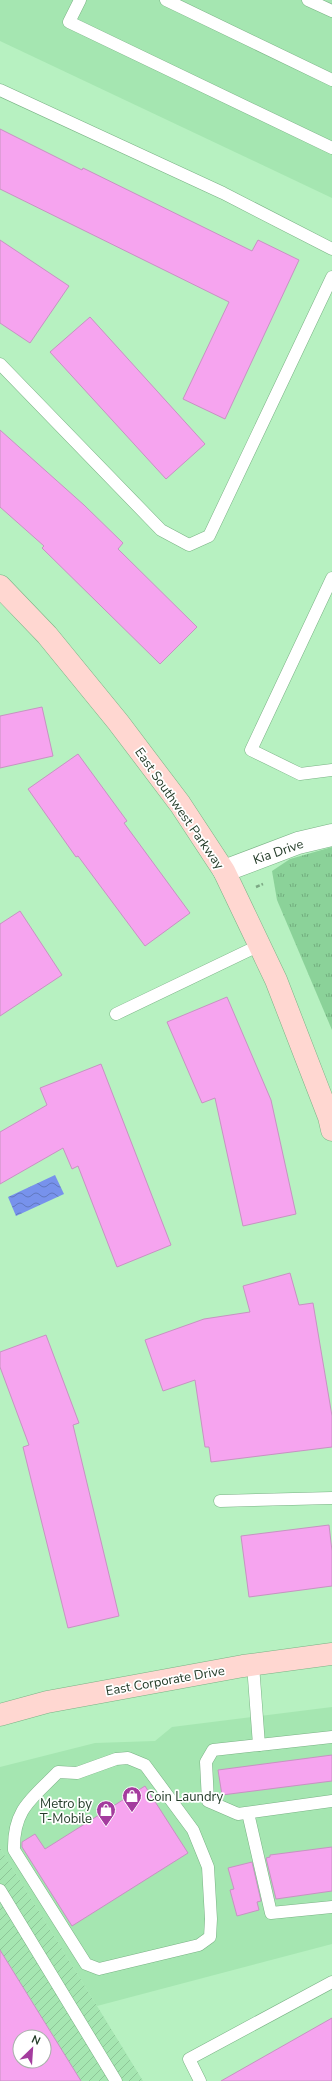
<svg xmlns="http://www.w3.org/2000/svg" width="332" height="2081" font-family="'Nunito Sans',sans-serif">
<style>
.built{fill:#a5e6b1}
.industrial{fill:url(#industrial-furrows);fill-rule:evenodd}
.park{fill:url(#park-tufts)}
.water{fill:url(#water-waves)}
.building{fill:#f6a4ef;stroke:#c793c2;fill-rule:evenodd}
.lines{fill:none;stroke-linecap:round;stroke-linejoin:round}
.lane-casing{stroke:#7ab285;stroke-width:13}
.street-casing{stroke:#7ab285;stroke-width:23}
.secondary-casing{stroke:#7ab285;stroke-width:23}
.path{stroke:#7ca884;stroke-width:2.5;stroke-dasharray:4 2;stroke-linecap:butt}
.lane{stroke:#fff;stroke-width:12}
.street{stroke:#fff;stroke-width:22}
.secondary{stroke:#ffd7d1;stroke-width:22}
.labels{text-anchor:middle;stroke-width:3.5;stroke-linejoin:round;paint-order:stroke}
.street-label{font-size:13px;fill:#243c29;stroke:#fff}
.poi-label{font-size:13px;fill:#243c29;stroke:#fff;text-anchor:start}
</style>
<defs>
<pattern id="industrial-furrows" width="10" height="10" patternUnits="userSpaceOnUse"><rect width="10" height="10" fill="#a5e6b1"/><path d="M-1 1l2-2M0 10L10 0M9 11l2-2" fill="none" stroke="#8ec698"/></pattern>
<pattern id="park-tufts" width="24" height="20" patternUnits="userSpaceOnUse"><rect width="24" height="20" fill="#8bd299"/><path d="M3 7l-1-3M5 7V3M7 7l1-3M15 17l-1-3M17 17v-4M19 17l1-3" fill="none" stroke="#71ac7d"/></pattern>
<pattern id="water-waves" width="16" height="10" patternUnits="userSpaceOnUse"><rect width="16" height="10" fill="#7792ec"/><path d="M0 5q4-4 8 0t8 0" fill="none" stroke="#6178bf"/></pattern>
</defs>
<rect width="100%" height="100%" fill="#b7f1c1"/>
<g class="built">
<polygon points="0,0 332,0 332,198 0,41"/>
<polygon points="332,1707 332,1944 97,2006 0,1848 0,1767 95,1743 155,1741 172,1727"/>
</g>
<path class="industrial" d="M0,1848L97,2006L143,2081H0ZM20,2037H44V2061H20Z"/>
<polygon class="park" points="332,847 332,1030 277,900 272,871 290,859"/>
<polygon class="water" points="55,1175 64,1194 16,1216 8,1197"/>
<g class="building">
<polygon points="0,129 82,170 83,168 252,251 258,240 299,260 225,419 183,399 229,302 0,189"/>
<polygon points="0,240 69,286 30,343 0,323"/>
<polygon points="90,317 205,444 166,479 50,352"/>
<polygon points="0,430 84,505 123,543 118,549 197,627 160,664 42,548 44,546 0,507"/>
<polygon points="42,707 53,756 0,768 0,716"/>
<polygon points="78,754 127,821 124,823 190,913 145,946 78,856 76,857 28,789"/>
<polygon points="20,911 62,975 0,1016 0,924"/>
<polygon points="227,997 271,1100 296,1214 243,1226 215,1098 202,1103 167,1022"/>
<polygon points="101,1064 171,1245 117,1267 78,1166 72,1169 63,1148 0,1184 0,1132 47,1105 40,1088"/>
<polygon points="290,1273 299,1305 313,1303 332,1416 332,1447 211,1462 209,1447 205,1447 195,1380 163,1391 145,1340 204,1319 250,1312 243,1286"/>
<polygon points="46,1335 79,1423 73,1425 119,1616 68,1628 23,1447 29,1445 0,1367 0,1352"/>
<polygon points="329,1525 332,1551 332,1586 249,1597 241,1536"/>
<polygon points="332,1755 332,1781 222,1795 218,1770"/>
<polygon points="145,1786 188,1853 72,1926 22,1847 22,1842 35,1834 45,1849"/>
<polygon points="332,1847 332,1891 276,1899 266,1858 270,1857 270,1855"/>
<polygon points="252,1862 261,1901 257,1902 259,1910 237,1916 230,1890 234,1889 228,1868"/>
<path d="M0,1950L81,2081H0ZM20,2037H44V2061H20Z"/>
<polygon points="332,2018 332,2081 221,2081"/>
</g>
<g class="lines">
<defs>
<g id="lane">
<polyline points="80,0 69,22 332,148"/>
<polyline points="166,0 332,80"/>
<polyline points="308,0 332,11"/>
<polyline points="0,90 223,193 332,249"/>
<polyline points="0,364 161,530 189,545 209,536 332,277"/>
<polyline points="332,578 251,750 300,774 332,770"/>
<polyline points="116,1014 260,945"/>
<polyline points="220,1501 332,1498"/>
<polyline points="253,1665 259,1745 213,1750 206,1762 208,1801 238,1814 332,1801"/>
<polyline points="259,1745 332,1737"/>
<path d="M128,1758L145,1765L193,1830L208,1867L211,1919L210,1937L199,1945L99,1969L86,1964L14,1850C13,1809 32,1799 58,1772L77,1773L116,1759Z"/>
<polyline points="248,1813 271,1913 332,1907"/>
<polyline points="0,1890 116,2081"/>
<polyline points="200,2081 189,2059 332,1982"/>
</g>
<polyline id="street" points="224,871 298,843 332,835"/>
<g id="secondary">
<polyline points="0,586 47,635 118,722 180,804 224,871 276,980 329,1117 332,1130"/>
<polyline points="0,1715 47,1702 243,1666 332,1654"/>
</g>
</defs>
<use href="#lane" class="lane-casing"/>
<use href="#street" class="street-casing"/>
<use href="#secondary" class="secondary-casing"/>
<polyline class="path" points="256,887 263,884"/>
<use href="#lane" class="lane"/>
<use href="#street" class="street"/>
<use href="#secondary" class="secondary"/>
</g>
<defs>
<symbol id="shop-pin" viewBox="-11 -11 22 30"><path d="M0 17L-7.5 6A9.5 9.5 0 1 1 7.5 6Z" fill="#a43c9e" stroke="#fff"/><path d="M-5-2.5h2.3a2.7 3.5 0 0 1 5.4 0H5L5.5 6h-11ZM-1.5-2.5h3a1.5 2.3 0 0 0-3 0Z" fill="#fff"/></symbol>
</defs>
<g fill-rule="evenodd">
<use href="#shop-pin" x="121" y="1785" width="22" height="30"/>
<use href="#shop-pin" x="95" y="1799" width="22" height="30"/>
</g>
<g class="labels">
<g class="street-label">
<text transform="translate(180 808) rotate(55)" y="5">East Southwest Parkway</text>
<text transform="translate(278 851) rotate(-19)" y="5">Kia Drive</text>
<text transform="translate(165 1680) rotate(-10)" y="5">East Corporate Drive</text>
</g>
<g class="poi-label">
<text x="146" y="1801">Coin Laundry</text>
<text x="92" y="1808" text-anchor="end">Metro by<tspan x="92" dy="15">T-Mobile</tspan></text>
</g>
</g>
<g transform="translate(32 2049) rotate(25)"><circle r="19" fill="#ffffff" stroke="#a7b1a9"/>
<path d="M0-3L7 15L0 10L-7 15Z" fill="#a43c9e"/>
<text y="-6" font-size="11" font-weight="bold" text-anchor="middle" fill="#243c29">N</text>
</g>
</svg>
